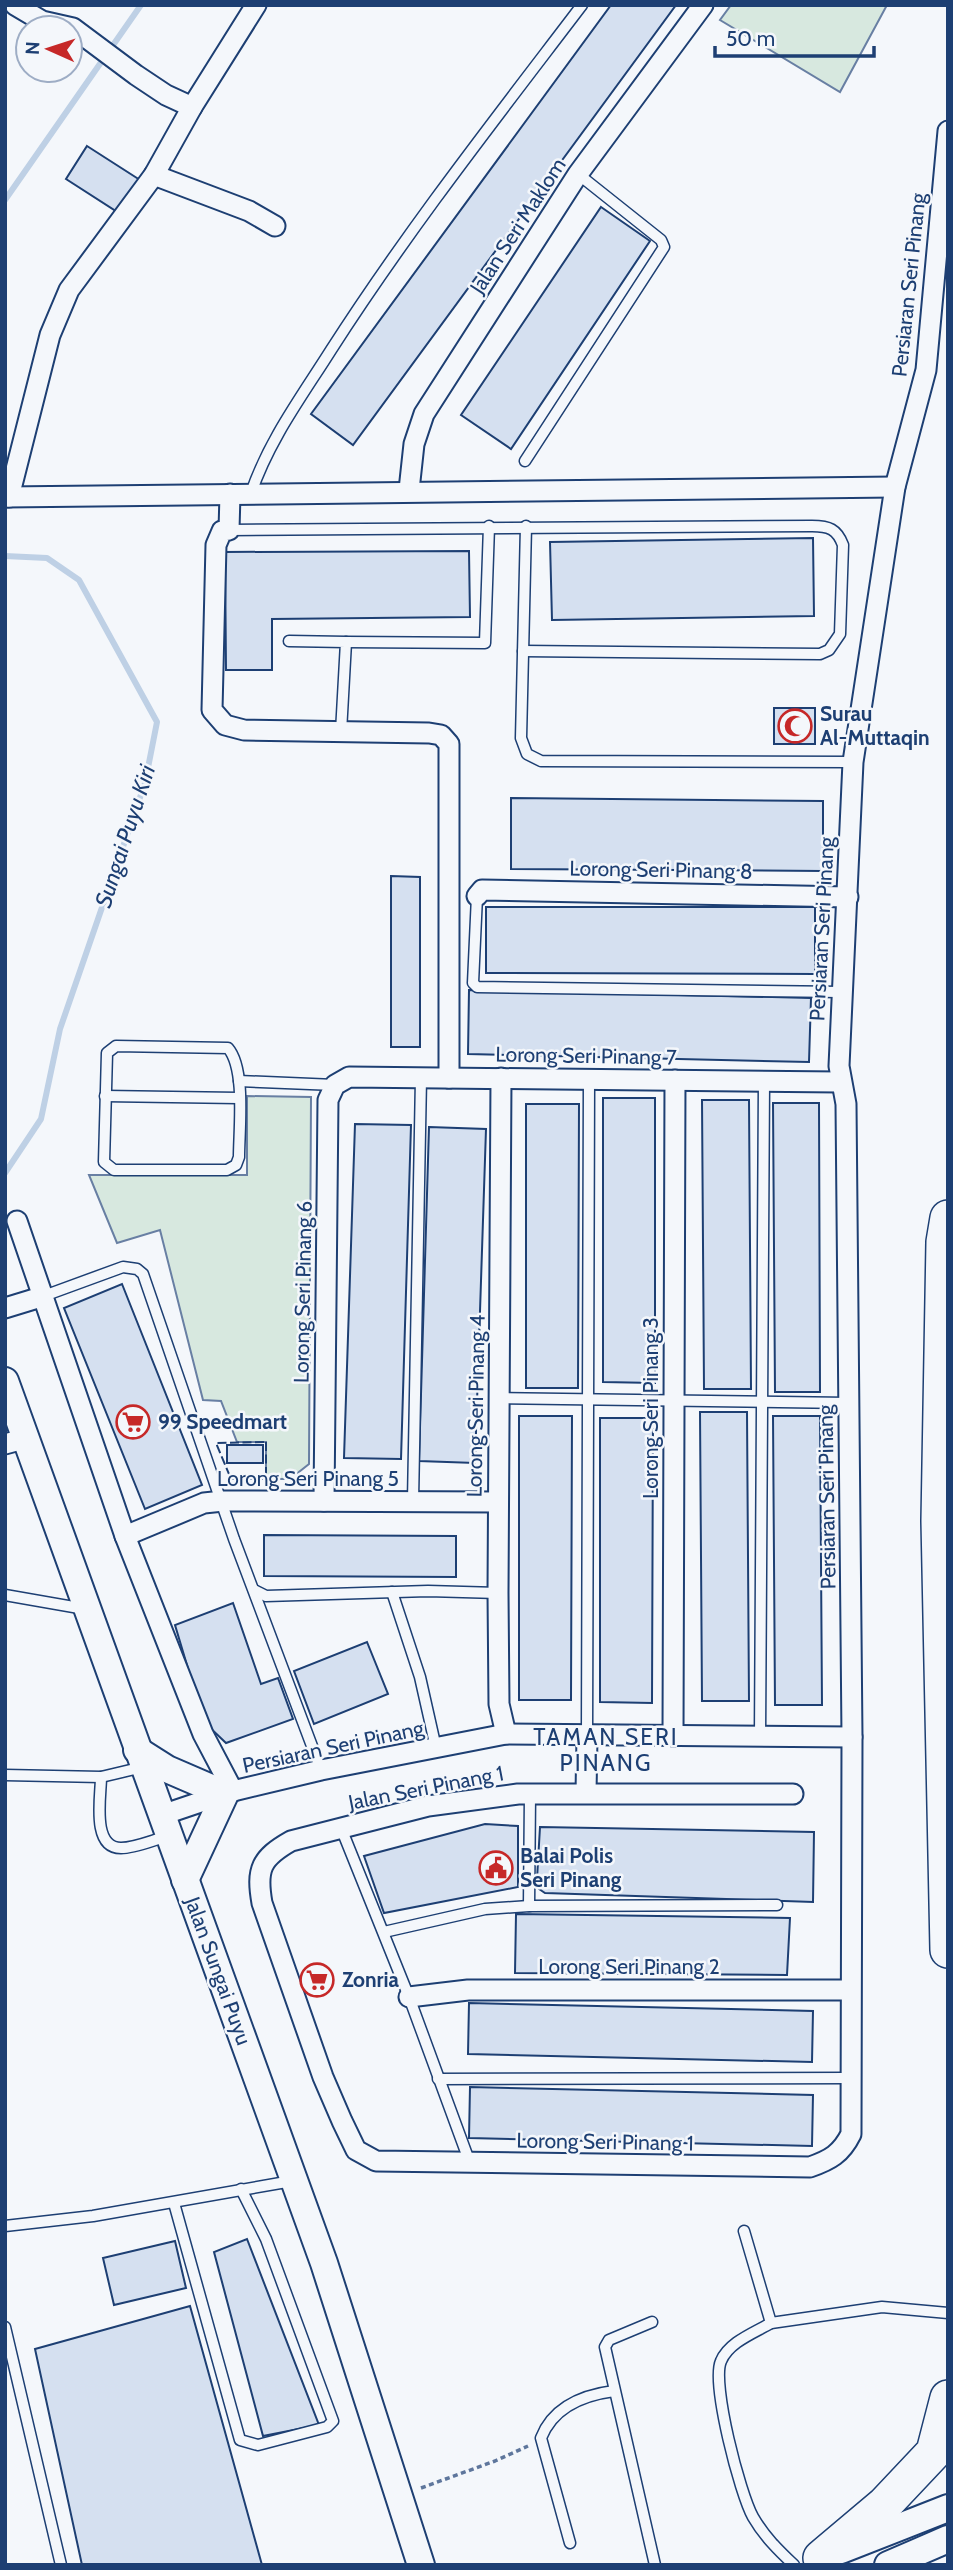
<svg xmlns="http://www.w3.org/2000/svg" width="953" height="2570" font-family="Cabin,sans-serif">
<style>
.green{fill:#d7e8df;stroke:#687fa3;stroke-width:2}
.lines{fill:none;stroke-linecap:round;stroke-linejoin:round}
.stream{stroke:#bed0e5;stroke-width:6}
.building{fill:#d5e0f0;stroke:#1d3f73;stroke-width:2}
.service-casing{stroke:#1d3f73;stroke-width:13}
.minor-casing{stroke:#1d3f73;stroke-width:23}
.secondary-casing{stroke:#1d3f73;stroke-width:30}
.motorway-casing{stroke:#1d3f73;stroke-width:38}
.path{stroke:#5e769c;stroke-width:3.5;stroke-dasharray:5 3.5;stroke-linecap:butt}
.service{stroke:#f4f7fb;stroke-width:10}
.minor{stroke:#f4f7fb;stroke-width:19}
.secondary{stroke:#f4f7fb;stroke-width:26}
.motorway{stroke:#f4f7fb;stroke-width:35}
.fence{stroke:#1d3f73;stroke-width:2;stroke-dasharray:9 3.5;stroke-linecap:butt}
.labels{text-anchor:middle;stroke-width:5;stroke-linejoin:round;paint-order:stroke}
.street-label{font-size:21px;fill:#1d3f73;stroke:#f4f7fb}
.poi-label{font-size:21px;font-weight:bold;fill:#1d3f73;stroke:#f4f7fb;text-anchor:start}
.water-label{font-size:23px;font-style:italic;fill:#1d3f73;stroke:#f4f7fb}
.neighbourhood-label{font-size:23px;letter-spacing:2px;fill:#1d3f73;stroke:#f4f7fb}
</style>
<rect width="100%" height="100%" fill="#f4f7fb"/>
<g class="green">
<polygon points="731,5 887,5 840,92 720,20"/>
<polygon points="247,1096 311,1097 309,1464 290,1479 266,1479 266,1442 237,1442 221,1401 203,1400 160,1230 117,1243 89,1175 247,1175"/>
</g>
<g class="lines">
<g class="stream">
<polyline points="5,200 141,5"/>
<polyline points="5,556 47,558 79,580 157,722 145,783 60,1029 41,1119 5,1173"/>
</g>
</g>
<g class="building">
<polygon points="611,5 676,5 353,445 311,414"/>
<polygon points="87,146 140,180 119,213 66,179"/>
<polygon points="601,207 650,241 511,449 461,415"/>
<polygon points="813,538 814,616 552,620 550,542"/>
<polygon points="469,551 470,617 272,619 272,670 226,670 225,552"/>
<rect x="774" y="708" width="41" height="36"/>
<polygon points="511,798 823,801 823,871 511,869"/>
<polygon points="391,876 420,877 420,1047 391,1047"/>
<polygon points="486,907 815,907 815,974 486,973"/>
<polygon points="469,990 811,998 809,1062 468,1054"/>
<polygon points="603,1098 655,1098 655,1383 603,1382"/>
<polygon points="702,1100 749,1100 751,1389 704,1389"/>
<polygon points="773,1103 819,1103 820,1392 775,1392"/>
<polygon points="526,1104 579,1104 578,1388 526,1388"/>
<polygon points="355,1124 411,1125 401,1459 344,1458"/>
<polygon points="429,1127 486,1129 475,1463 419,1461"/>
<polygon points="122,1284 202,1485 145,1509 64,1308"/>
<polygon points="700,1412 747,1412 749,1701 702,1701"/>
<polygon points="519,1416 572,1416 571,1700 519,1700"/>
<polygon points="773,1416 820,1416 822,1705 775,1705"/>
<polygon points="600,1418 653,1418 652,1703 600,1702"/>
<rect x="227" y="1445" width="36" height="18"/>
<polygon points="264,1535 456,1536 456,1577 264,1576"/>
<polygon points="233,1603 261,1684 278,1678 293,1719 226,1743 204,1722 175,1625"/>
<polygon points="367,1642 388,1694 314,1724 294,1671"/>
<polygon points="485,1824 518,1826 518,1887 384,1913 364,1856"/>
<polygon points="540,1827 814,1832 813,1902 545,1893 539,1889 537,1879"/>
<polygon points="516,1914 790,1918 787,1975 515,1973"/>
<polygon points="469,2003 813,2011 812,2062 468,2054"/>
<polygon points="470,2087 813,2095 812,2146 469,2138"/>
<polygon points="247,2239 319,2425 263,2436 214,2252"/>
<polygon points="175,2241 186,2288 114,2305 103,2258"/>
<polygon points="190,2306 262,2565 82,2565 35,2349"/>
</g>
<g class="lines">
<defs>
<g id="service">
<polyline points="525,461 664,247 661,240 578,174"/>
<path d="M251,493C269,440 302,396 331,350C408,230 496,118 582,5"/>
<polyline points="526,526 521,738 527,754 541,761 853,762"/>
<path d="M229,530L812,526C829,526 837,529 843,545L840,634L829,650L820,654L523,651"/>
<polyline points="289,641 346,642 341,732"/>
<polyline points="346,642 485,643 489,526"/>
<polyline points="477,896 473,983 477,987 841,992"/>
<path d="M116,1046L228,1048C246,1069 239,1129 239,1157L236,1165L227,1170H114L104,1162L107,1053Z"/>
<polyline points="239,1081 335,1085"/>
<polyline points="105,1096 238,1098"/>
<polyline points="41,1297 123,1267 137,1269 143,1274 234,1539 321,1770"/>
<polyline points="499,1398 848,1403"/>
<polyline points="413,1501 421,1078"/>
<polyline points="254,1590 266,1596 428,1591 498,1593"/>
<polyline points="392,1592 420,1677 436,1748"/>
<polyline points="5,1595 85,1609"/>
<polyline points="587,1736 589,1079"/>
<polyline points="760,1736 764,1081"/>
<polyline points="5,1775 101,1777 143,1767"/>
<path d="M101,1777C101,1796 91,1848 121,1848C136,1848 155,1839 169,1836"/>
<polyline points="341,1828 409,1997 470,2163"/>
<polyline points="529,1906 530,1794"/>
<polyline points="384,1932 485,1909 529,1906 777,1905"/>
<polyline points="438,2079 849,2078"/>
<polyline points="174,2203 240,2440 258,2445 327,2427 333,2421 266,2239 241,2189"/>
<polyline points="5,2226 93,2216 292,2181"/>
<polyline points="744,2231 771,2323 882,2307 948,2313"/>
<polyline points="652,2322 609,2340 605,2347 655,2565"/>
<path d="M771,2323C754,2333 729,2342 721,2361C711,2383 740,2494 753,2517C764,2536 778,2550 794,2565"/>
<polyline points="5,2327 61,2565"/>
<path d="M570,2543L541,2438C553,2407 583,2395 614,2391"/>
</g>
<g id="minor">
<polyline points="15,5 42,21 73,28 136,75 166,95 192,107"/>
<polyline points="154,175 249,211 275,226"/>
<polyline points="409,490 414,444 424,414 578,174 703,5"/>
<polyline points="230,494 229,530 222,531 216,545 212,710 225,725 244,730 429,733 441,735 449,744 449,1078"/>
<polyline points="5,497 895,487"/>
<polyline points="9,497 50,335 69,290 154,175 192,107 256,5"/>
<polyline points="477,896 482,890 848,897"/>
<polyline points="501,1078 498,1593 499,1704 506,1734"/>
<polyline points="17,1221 125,1536 203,1734 233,1791"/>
<polyline points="5,1308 41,1297"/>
<polyline points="5,1444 27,1438"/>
<polyline points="324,1501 328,1100 335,1085 349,1077 839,1082"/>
<polyline points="125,1536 204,1503 223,1501 498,1502"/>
<polyline points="673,1736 675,1080"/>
<polyline points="586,1793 587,1737"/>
<path d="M793,1794H518L428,1806L291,1841C261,1858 256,1869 262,1903L323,2077L342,2121L356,2150L376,2161L810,2167C830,2160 841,2154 851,2134L852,1737L846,1104L839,1066L853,762L895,487L926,370L948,131"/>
<polyline points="162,1815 233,1791 321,1770 506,1734 852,1737"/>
<polyline points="409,1997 468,1990 850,1990"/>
</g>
<g id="secondary">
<polyline points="5,1381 324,2263 421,2565"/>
<polyline points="137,1750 167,1769 225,1794 185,1880"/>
<polyline points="841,2550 948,2508"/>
<polyline points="888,2565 948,2539"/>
</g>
<g id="motorway">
<polyline points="948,1218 944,1242 939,1521 948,1950"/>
<polyline points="821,2558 885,2504 934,2452 948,2398"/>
</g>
</defs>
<use href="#service" class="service-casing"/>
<use href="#minor" class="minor-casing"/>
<use href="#secondary" class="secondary-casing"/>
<use href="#motorway" class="motorway-casing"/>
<polyline class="path" points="421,2488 495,2461 528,2446"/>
<use href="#service" class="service"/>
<use href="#minor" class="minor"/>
<use href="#secondary" class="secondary"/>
<use href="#motorway" class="motorway"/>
<polygon class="fence" points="266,1442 266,1479 231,1479 216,1443"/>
</g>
<defs>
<symbol id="mosque-ring" viewBox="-11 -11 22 22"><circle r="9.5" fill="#f4f7fb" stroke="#c62828" stroke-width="1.5"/><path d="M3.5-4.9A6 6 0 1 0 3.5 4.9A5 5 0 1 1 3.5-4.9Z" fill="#c62828"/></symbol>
<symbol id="supermarket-ring" viewBox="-11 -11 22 22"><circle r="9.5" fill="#f4f7fb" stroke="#c62828" stroke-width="1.5"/><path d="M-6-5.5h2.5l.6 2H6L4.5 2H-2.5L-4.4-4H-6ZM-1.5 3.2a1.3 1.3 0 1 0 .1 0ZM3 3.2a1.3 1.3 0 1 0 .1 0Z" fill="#c62828"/></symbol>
<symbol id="civic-ring" viewBox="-11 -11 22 22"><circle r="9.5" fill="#f4f7fb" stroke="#c62828" stroke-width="1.5"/><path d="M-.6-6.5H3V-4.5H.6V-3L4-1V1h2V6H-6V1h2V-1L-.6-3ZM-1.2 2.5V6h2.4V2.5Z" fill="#c62828"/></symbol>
</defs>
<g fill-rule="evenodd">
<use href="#mosque-ring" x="776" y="707" width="38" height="38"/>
<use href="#supermarket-ring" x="114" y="1403" width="38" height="38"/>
<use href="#civic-ring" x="477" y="1849" width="38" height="38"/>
<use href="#supermarket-ring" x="298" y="1961" width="38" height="38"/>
</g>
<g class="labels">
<g class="street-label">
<text transform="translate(518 226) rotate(-57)" y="7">Jalan Seri Maklom</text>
<text transform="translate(909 285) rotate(-84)" y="7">Persiaran Seri Pinang</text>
<text transform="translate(661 870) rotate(1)" y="7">Lorong Seri Pinang 8</text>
<text transform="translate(822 929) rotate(-87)" y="7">Persiaran Seri Pinang</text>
<text transform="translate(586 1056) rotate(1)" y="7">Lorong Seri Pinang 7</text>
<text transform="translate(303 1292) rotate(-89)" y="7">Lorong Seri Pinang 6</text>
<text transform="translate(476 1406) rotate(-89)" y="7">Lorong Seri Pinang 4</text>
<text transform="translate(651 1408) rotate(-90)" y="7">Lorong Seri Pinang 3</text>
<text x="308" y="1486">Lorong Seri Pinang 5</text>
<text transform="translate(827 1497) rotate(-91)" y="7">Persiaran Seri Pinang</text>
<text transform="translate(333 1747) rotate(-12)" y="7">Persiaran Seri Pinang</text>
<text transform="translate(426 1788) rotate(-11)" y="7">Jalan Seri Pinang 1</text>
<text x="629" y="1974">Lorong Seri Pinang 2</text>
<text transform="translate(218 1971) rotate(70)" y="7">Jalan Sungai Puyu</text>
<text transform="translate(605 2142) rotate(1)" y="7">Lorong Seri Pinang 1</text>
</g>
<g class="poi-label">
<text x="820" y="721">Surau<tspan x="820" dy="24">Al-Muttaqin</tspan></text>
<text x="158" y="1429">99 Speedmart</text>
<text x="520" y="1863">Balai Polis<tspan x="520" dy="24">Seri Pinang</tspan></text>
<text x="342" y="1987">Zonria</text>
</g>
<g class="water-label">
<text transform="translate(125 836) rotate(-72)" y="8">Sungai Puyu Kiri</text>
</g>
<g class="neighbourhood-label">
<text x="606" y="1745">TAMAN SERI<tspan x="606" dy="26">PINANG</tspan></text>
</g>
</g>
<rect width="953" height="2570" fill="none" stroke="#1d3f73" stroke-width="14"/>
<g transform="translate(49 49) rotate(273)"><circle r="33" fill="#f4f7fb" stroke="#9eadc5" stroke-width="2"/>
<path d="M0-5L12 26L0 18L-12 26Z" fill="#c62828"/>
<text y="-10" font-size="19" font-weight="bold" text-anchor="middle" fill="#1d3f73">N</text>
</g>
<path d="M715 46v10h159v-10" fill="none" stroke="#1d3f73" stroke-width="3.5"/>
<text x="726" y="46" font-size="21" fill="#1d3f73" stroke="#f4f7fb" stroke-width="5" paint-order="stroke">50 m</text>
</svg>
